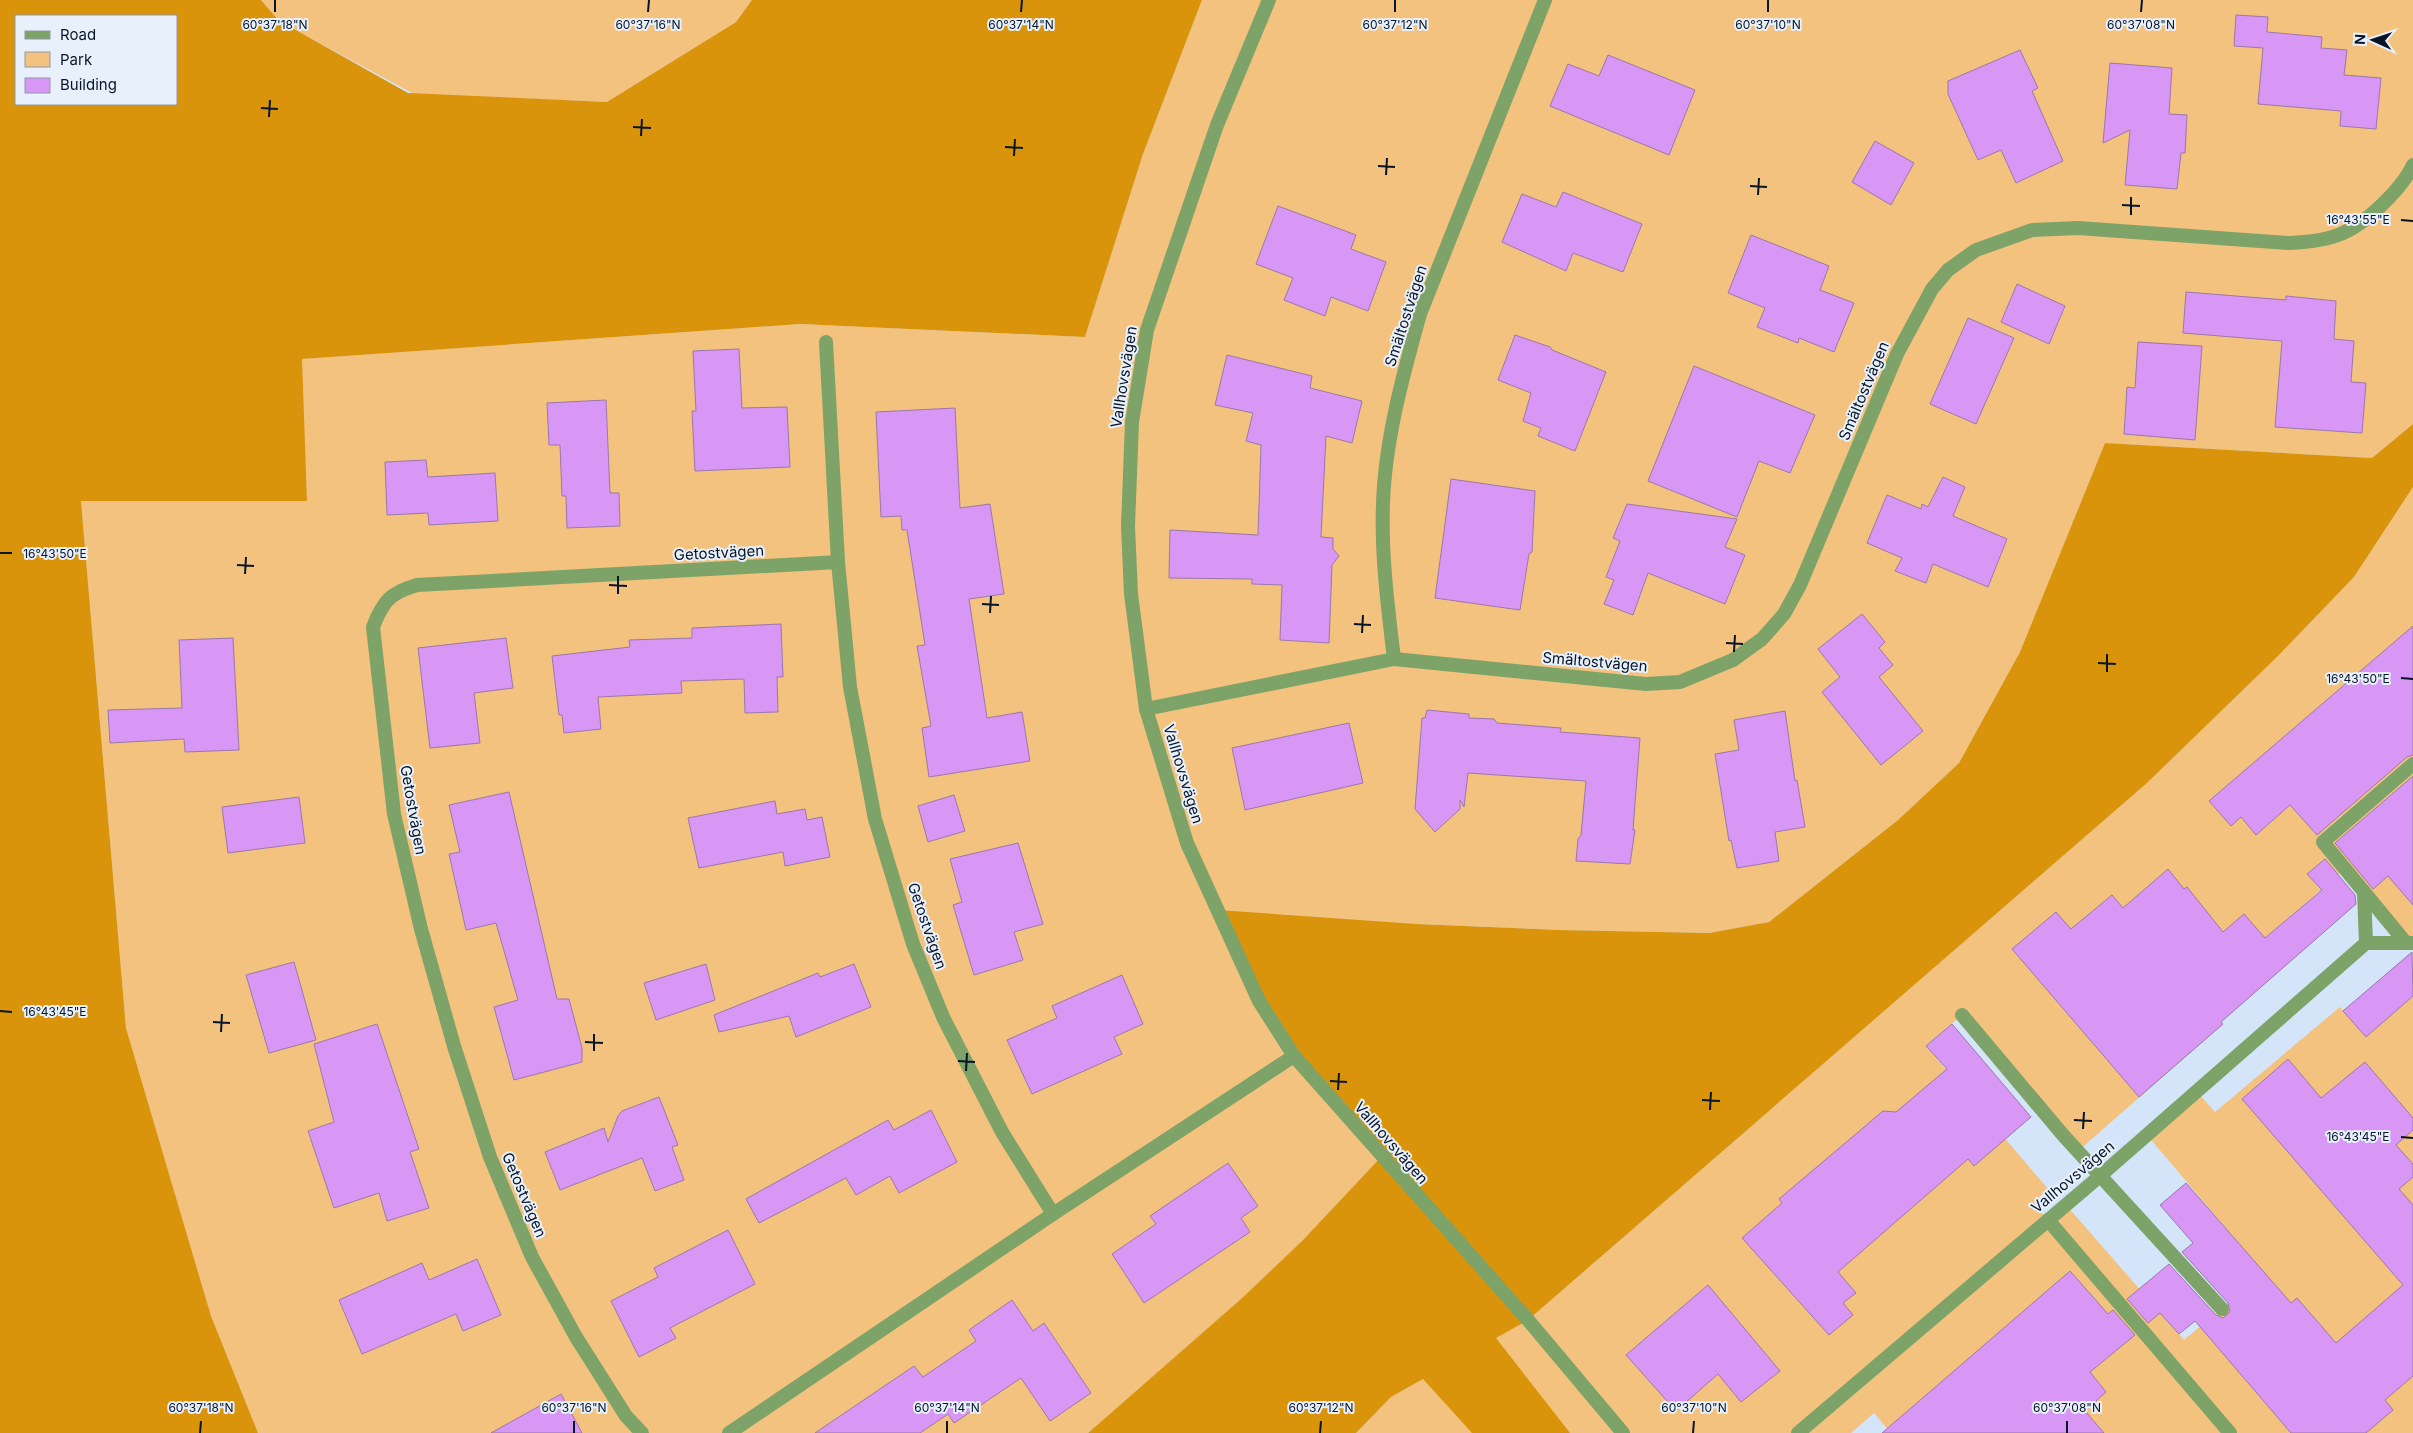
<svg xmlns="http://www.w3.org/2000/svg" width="2413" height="1433" font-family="Inter,sans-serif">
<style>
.green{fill:#f2c27e}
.forest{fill:#d9940c;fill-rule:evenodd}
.building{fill:#d896f5;stroke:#9b78ab}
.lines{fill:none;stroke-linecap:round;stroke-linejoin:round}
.minor{stroke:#7da368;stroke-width:14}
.tertiary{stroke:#7da368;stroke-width:14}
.ticks{fill:none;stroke:#071527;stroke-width:2}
.labels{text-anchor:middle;stroke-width:4;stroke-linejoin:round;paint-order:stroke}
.street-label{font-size:15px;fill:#071527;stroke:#e8f0fb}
.ticks-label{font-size:12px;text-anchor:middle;fill:#071527;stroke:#e8f0fb;stroke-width:4;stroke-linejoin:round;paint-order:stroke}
</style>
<rect width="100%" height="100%" fill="#d4e4f9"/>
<g class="green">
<polygon points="261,0 752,0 736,22 607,102 414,94 277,20"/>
<polygon points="1202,0 2413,0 2413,424 2372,458 2105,443 2020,652 1959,763 1898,820 1769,922 1709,933 1559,930 1416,924 1382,1156 1302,1241 1241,1299 1088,1433 258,1433 211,1316 126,1028 81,501 307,501 301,359 800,324 1085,337 1143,154"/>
<polygon points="2413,487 2413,943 2345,869 2241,959 2183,977 2223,1024 2078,1151 1962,1015 1926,1046 2048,1189 2034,1202 2047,1220 2066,1205 2184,1340 2264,1273 2147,1135 2197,1092 2215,1112 2340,1007 2366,1037 2413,996 2413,1433 1891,1433 1874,1413 1851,1433 1356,1433 1391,1397 1528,1320 2147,783 2278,656 2354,577"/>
</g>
<g class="forest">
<path d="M0,0H261L278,20L408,93L607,102L736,22L752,0H1202L1143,154L1085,337L800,324L302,359L307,501H81L126,1028L211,1316L258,1433H0ZM16,16H176V104H16Z"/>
<polygon points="2413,424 2413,487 2354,577 2278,656 2147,783 1528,1320 1496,1338 1570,1433 1472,1433 1423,1379 1391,1397 1356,1433 1088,1433 1241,1299 1302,1241 1381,1157 1294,1056 1217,910 1416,924 1559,930 1709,933 1769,922 1898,820 1959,763 2020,652 2105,443 2372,458"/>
</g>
<g class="building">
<polygon points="2236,15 2268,17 2267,32 2322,37 2321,48 2347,50 2344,75 2381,78 2376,129 2340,126 2341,111 2258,104 2263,48 2234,46"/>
<polygon points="2020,50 2038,88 2032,91 2063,161 2016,183 2001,150 1978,160 1948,94 1948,81"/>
<polygon points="1608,55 1695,90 1669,155 1550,106 1568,64 1599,76"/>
<polygon points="2110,63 2172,68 2169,114 2187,115 2185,153 2181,153 2177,189 2125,185 2130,130 2103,143"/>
<polygon points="1875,141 1914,163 1891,205 1852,182"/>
<polygon points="1563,192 1642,224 1623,272 1573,253 1566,271 1502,242 1522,194 1556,207"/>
<polygon points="1278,206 1356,235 1351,249 1386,262 1368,311 1331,297 1325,316 1284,300 1293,278 1256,264"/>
<polygon points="1751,235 1829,266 1820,290 1854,303 1834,352 1799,338 1798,343 1757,327 1765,308 1728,293"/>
<polygon points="2017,284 2065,306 2049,344 2001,322"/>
<polygon points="2186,292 2286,300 2286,296 2336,301 2334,339 2354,341 2351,382 2366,383 2362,433 2275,427 2282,341 2183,333"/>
<polygon points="1968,318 2014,338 1976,424 1930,404"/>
<polygon points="1515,335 1550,347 1552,350 1606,372 1575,451 1538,436 1541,428 1523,421 1531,393 1498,380"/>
<polygon points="2138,342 2202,346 2195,440 2124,434 2127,387 2135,388"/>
<polygon points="739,349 742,408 787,407 790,467 695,471 692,411 696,411 693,351"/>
<polygon points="1227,355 1312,376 1310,388 1362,401 1352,443 1326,436 1321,537 1333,538 1333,549 1339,556 1332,565 1329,643 1280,640 1282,585 1252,584 1252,579 1169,578 1170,530 1258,535 1261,445 1246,441 1253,413 1215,405"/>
<polygon points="1694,366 1815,415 1790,473 1759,461 1737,517 1648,481"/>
<polygon points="606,400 610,493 619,493 620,526 567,528 566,496 562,496 560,445 549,445 547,403"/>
<polygon points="955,408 960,508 990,504 1004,594 969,599 987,718 1022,712 1030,761 929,777 922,728 931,726 917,646 925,645 907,530 902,530 901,516 881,517 876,412"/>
<polygon points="426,460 428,477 495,473 498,521 429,525 428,513 387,515 385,462"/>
<polygon points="1943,477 1965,487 1953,516 2007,539 1988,587 1933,564 1926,583 1895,571 1902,558 1867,543 1887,495 1921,509 1922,504 1928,507"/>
<polygon points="1451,479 1535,491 1532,552 1529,554 1520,610 1435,598"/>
<polygon points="1627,504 1737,519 1725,547 1745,555 1725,604 1648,573 1633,615 1604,604 1614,580 1606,577 1620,541 1613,538"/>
<polygon points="1862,614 1885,642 1879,648 1893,665 1879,677 1923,731 1881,765 1822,692 1840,677 1818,649"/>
<polygon points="781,624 783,677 777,677 778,712 745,713 744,679 681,681 682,693 598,697 601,729 564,733 562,715 559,715 552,656 630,647 629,640 692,638 692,628"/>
<polygon points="2413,626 2413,755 2407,757 2317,835 2290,805 2256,835 2241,817 2231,826 2209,801"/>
<polygon points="233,638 239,750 185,752 184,739 110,743 108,710 182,708 179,640"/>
<polygon points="506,638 513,688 474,693 480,743 430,748 418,648"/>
<polygon points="1427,710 1469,714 1469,718 1494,719 1497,723 1561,728 1560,732 1640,738 1633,830 1635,830 1630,864 1576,861 1578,839 1581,835 1586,781 1468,773 1464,807 1460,800 1460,809 1435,832 1415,809 1422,718 1425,718"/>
<polygon points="1785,711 1795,781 1797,780 1805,827 1775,832 1779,861 1737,868 1731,840 1729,841 1715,754 1739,750 1734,720"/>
<polygon points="1349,723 1363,783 1245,810 1232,748"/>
<polygon points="2413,776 2413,905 2388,876 2373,889 2335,843"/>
<polygon points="509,792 557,999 569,999 582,1048 582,1062 514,1080 494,1007 518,1000 496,923 466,930 449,854 460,852 449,805"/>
<polygon points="954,795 965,831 928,842 918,806"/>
<polygon points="299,797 305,843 228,853 222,807"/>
<polygon points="775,801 777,814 805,809 807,820 822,817 830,857 785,866 783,852 699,868 688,818"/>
<polygon points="1018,843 1043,924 1014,932 1023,960 974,975 953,905 962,902 950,859"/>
<polygon points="2325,859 2355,895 2356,904 2221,1022 2223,1024 2139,1097 2012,949 2056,912 2071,929 2112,895 2123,908 2168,869 2184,889 2187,887 2223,932 2244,914 2265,938 2322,890 2307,874"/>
<polygon points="2412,952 2413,996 2366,1037 2343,1011"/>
<polygon points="294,962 316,1040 269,1053 246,975"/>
<polygon points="706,964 715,1000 656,1020 644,983"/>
<polygon points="854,964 871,1007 796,1037 789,1016 719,1032 714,1015 818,973 820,977"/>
<polygon points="1122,975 1143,1024 1114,1037 1122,1054 1032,1094 1007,1040 1057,1018 1052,1006"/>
<polygon points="377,1024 419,1149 410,1152 429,1208 387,1221 379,1193 334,1208 308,1131 334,1122 314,1044"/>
<polygon points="1952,1024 2031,1117 1974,1166 1968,1159 1838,1272 1856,1293 1843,1303 1853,1315 1829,1335 1742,1238 1782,1203 1779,1199 1883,1111 1896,1112 1947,1069 1926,1046"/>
<polygon points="2288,1059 2321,1098 2365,1062 2413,1118 2413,1130 2396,1145 2413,1164 2413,1177 2399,1189 2413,1205 2413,1376 2385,1400 2393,1410 2366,1433 2291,1433 2195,1321 2179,1334 2160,1313 2148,1323 2127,1299 2169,1264 2216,1315 2223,1318 2230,1312 2228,1303 2182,1252 2193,1243 2160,1205 2186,1183 2291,1303 2297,1298 2336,1343 2403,1285 2242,1099"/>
<polygon points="659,1097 678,1145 672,1147 684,1180 655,1191 642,1158 560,1190 545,1152 604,1128 608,1142 618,1116 622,1111"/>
<polygon points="931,1110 957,1162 899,1193 890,1176 856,1195 846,1178 759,1223 746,1199 888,1120 894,1130"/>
<polygon points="1228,1163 1258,1206 1241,1218 1250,1232 1144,1303 1112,1254 1156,1224 1150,1216"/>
<polygon points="728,1230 755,1284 670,1328 676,1338 639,1357 611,1301 658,1277 654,1268"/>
<polygon points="477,1259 501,1315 463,1331 456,1314 362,1354 339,1300 422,1263 429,1280"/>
<polygon points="2070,1271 2108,1314 2113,1310 2135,1335 2090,1372 2106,1392 2085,1411 2104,1433 1882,1433"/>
<polygon points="1708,1285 1780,1371 1741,1402 1718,1374 1676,1411 1626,1355"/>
<polygon points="1012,1300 1033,1331 1044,1323 1091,1393 1050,1421 1021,1378 954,1423 948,1414 920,1433 815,1433 914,1366 923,1377 976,1341 969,1330"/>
<polygon points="561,1394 582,1433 491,1433"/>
</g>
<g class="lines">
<g class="minor">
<polyline points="826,342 838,562"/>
<path d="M1394,659C1388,608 1381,555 1383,504C1385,440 1403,375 1420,314L1545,0"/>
<path d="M1146,709L1394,659L1646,684L1680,682L1733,660L1762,639L1784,614L1800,585L1897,354L1932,289L1948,270L1976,250L2032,230L2078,228L2289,243C2305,242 2322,241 2338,235C2364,226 2402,189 2413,165"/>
<polyline points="2364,892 2366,943"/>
<polyline points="2413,943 2406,943 2323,842 2413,764"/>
<polyline points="1962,1015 2063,1135 2222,1309"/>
<polyline points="2048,1220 2230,1433"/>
<path d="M642,1433L626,1416L576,1337L532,1257L490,1157L454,1046L421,929L394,814L373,627C383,601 390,593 417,585L838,562L850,687L875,819L913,944L943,1017L1002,1132L1053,1214"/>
<polyline points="729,1433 1053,1214 1294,1056"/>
<polyline points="1798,1433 2100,1176 2366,943 2406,943"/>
</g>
<polyline class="tertiary" points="1269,0 1217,125 1147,330 1132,422 1128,526 1131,594 1146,709 1187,843 1259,1001 1294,1056 1528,1320 1623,1433"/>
</g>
<path class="ticks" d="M275,12V0M648,12L649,0M1021,12L1022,0M1395,12V0M1768,12V0M2141,12L2142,0M261,108L278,109M269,117L270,100M633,127L651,128M641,136L642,119M1005,147L1023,148M1014,156L1015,139M1378,166L1395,167M1386,175L1387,158M1750,186L1767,187M1758,195L1759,178M2122,205L2140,206M2131,215V197M2401,220L2413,221M0,553H12M237,565L254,566M245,574L246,557M609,585L627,586M618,594V576M982,604L999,605M990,613L991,596M1354,624L1371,625M1362,633L1363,615M1726,643L1743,644M1734,652L1735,635M2098,663L2116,664M2107,672V654M2401,678L2413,679M0,1011L12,1012M213,1022L230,1023M221,1032L222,1014M585,1042L603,1043M594,1051V1034M958,1061L975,1062M966,1071L967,1053M1330,1081L1347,1082M1338,1090L1339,1073M1702,1100L1720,1101M1710,1110L1711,1092M2074,1120L2092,1121M2083,1129L2084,1112M2401,1137L2413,1138M200,1433L201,1421M574,1433V1421M947,1433V1421M1320,1433L1321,1421M1693,1433L1694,1421M2067,1433V1421"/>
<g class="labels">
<g class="street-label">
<text transform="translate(1406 316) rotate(-72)" y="5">Smältostvägen</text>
<text transform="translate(1124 377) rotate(-81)" y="5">Vallhovsvägen</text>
<text transform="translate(1864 391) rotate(-67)" y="5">Smältostvägen</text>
<text transform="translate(719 553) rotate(-3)" y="5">Getostvägen</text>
<text transform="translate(1595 662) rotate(5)" y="5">Smältostvägen</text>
<text transform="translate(1183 774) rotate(73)" y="5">Vallhovsvägen</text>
<text transform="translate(413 810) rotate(80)" y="5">Getostvägen</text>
<text transform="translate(927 926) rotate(71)" y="5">Getostvägen</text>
<text transform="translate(1391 1143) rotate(49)" y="5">Vallhovsvägen</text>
<text transform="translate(2073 1177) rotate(-40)" y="5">Vallhovsvägen</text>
<text transform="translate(524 1195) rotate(67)" y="5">Getostvägen</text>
</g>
</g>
<g class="ticks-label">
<text x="275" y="29">60°37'18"N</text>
<text x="648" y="29">60°37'16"N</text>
<text x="1021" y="29">60°37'14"N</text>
<text x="1395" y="29">60°37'12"N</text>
<text x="1768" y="29">60°37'10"N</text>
<text x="2141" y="29">60°37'08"N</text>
<text x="2358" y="224">16°43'55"E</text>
<text x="55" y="558">16°43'50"E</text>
<text x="2358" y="683">16°43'50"E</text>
<text x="55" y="1016">16°43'45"E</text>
<text x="2358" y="1141">16°43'45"E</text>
<text x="201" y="1412">60°37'18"N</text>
<text x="574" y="1412">60°37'16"N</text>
<text x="947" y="1412">60°37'14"N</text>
<text x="1321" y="1412">60°37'12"N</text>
<text x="1694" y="1412">60°37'10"N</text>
<text x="2067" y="1412">60°37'08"N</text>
</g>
<rect x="15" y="15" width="162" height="90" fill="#e8f0fb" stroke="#8e98a6"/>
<rect x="25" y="31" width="25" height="8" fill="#7da368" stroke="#8e98a6"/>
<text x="60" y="40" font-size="15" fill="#071527">Road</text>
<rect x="25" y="52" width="25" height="15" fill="#f2c27e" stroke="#8e98a6"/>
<text x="60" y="65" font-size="15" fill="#071527">Park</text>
<rect x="25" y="78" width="25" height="15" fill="#d896f5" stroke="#8e98a6"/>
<text x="60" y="90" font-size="15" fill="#071527">Building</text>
<g transform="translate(2373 40) rotate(273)" stroke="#e8f0fb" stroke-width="4" paint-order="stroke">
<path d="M0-4L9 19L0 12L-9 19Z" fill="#071527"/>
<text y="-8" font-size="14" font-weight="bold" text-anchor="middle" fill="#071527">N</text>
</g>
</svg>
